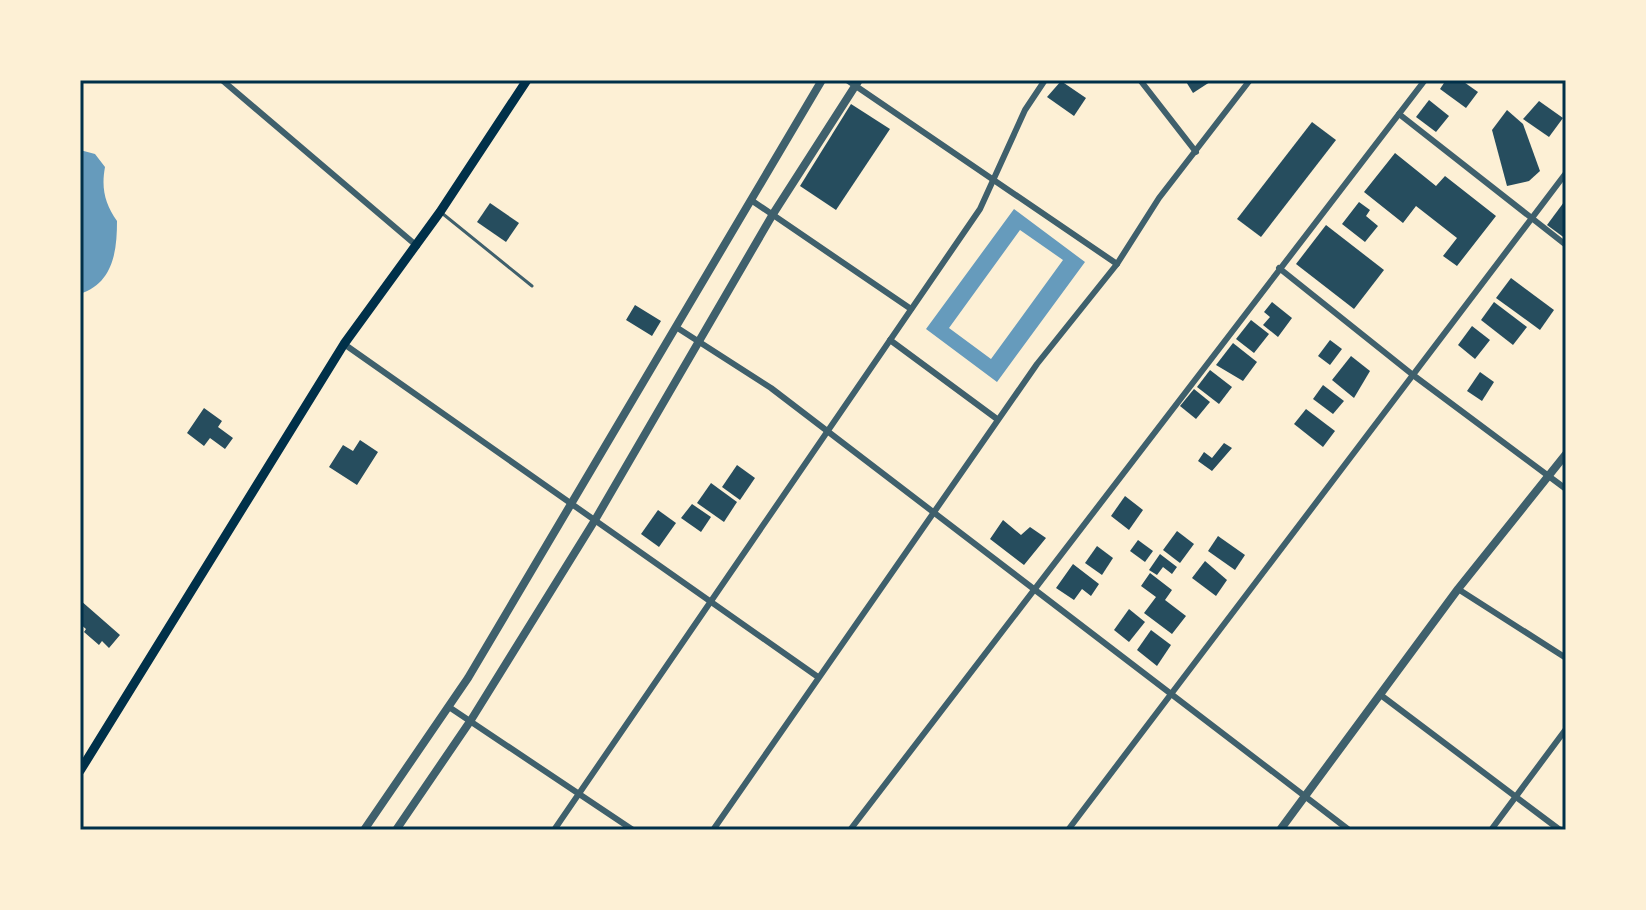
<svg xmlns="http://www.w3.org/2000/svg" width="1646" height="910" font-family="'Fira Sans',sans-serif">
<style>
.water{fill:#669bbc;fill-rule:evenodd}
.building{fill:#264d5e}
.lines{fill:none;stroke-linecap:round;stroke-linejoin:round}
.service{stroke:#3f606c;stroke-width:3}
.minor{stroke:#3f606c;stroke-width:6}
.tertiary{stroke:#3f606c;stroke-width:8}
.secondary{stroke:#003049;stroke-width:9}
.neatline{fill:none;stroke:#003049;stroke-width:3}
</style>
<rect width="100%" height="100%" fill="#fdf0d5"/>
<g class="water">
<path d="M80,150L95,154L105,167C101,188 105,204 117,221C117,252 113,283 80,294Z"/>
<path d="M1014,209L1085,262L997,382L926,329ZM1020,230L1063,260L991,359L949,328Z"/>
</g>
<g class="building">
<polygon points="1185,80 1213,80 1193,93"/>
<polygon points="1446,80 1461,80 1478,92 1466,108 1440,89"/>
<polygon points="1061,81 1086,98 1074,116 1047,97"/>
<polygon points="1429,100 1449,116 1436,132 1416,117"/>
<polygon points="1539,101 1563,118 1549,137 1523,119"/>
<polygon points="851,104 890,129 836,210 800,186"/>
<polygon points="1507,110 1523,124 1540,171 1529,181 1507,186 1492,130"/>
<polygon points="1312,122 1336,140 1261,237 1237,219"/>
<polygon points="1395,153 1436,186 1445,176 1496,216 1457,266 1443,256 1457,238 1416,206 1403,223 1364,192"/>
<polygon points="1359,202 1370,210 1366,216 1378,226 1365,242 1342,224"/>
<polygon points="1564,202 1566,204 1566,239 1547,225"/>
<polygon points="490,203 519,223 506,242 477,222"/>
<polygon points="1326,225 1384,270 1354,309 1296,264"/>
<polygon points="1511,278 1554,310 1540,330 1496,298"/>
<polygon points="1272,302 1292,318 1278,337 1263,325 1270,317 1264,312"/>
<polygon points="1494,302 1527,327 1513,345 1481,320"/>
<polygon points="635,305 661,321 652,336 626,320"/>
<polygon points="1251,320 1269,334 1254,353 1236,339"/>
<polygon points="1472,326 1490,340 1475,359 1458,345"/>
<polygon points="1330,340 1342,349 1330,365 1318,356"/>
<polygon points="1233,343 1257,362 1243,381 1216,365"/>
<polygon points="1351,356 1370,371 1354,398 1332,380"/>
<polygon points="1210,370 1232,387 1219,404 1197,387"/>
<polygon points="1480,372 1494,382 1482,401 1467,391"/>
<polygon points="1323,385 1344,401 1333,414 1313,399"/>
<polygon points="1194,389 1210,402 1196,419 1180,406"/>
<polygon points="204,408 222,421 218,427 233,438 225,449 210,438 204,446 187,433"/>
<polygon points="1306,409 1335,431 1323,447 1294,424"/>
<polygon points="360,440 378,452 357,485 329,467 343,445 353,451"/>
<polygon points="1224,443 1232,448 1212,471 1198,461 1204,452 1212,458"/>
<polygon points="737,465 755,478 740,500 722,487"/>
<polygon points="711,483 737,502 724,522 697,503"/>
<polygon points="1125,496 1143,510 1129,530 1111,516"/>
<polygon points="692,504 711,517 701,532 681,518"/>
<polygon points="658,510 676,523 659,547 641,534"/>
<polygon points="1003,520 1021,535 1030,527 1046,538 1024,565 990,539"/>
<polygon points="1177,531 1194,544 1180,563 1163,550"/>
<polygon points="1218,536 1245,555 1235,570 1208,551"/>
<polygon points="1138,540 1153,551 1145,562 1130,551"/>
<polygon points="1097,546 1113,558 1102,575 1085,563"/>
<polygon points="1160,554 1177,567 1172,574 1163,567 1157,575 1149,570"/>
<polygon points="1205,561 1227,580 1216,596 1192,578"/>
<polygon points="1073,564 1099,584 1091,596 1082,589 1074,600 1056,588"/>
<polygon points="1150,573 1172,590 1165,600 1186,616 1172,634 1144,613 1156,597 1141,586"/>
<polygon points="80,600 120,635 109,648 102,641 99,645 84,632 86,629 80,624"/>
<polygon points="1129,609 1145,622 1129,642 1114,630"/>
<polygon points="1151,630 1171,645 1157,666 1137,650"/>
</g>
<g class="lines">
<polyline class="service" points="443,214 532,286"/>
<g class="minor">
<polyline points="222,80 417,246"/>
<polyline points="847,80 1117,264"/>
<polyline points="1140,80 1196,152"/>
<polyline points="1399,114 1566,245"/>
<polyline points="751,200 911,309"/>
<polyline points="1279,268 1413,375 1566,489"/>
<polyline points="676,327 771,388 1349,830"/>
<polyline points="890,340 997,419"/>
<polyline points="344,344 818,677"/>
<polyline points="1458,589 1566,658"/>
<polyline points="1382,696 1560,830"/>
<polyline points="449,707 633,830"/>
<polyline points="554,830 980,209 1025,110 1045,80"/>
<polyline points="713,830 1037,364 1117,264 1159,198 1250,80"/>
<polyline points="850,830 1425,80"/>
<polyline points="1068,830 1566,173"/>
<polyline points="1491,830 1566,729"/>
</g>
<g class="tertiary">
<polyline points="364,830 468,678 822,80"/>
<polyline points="396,830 471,720 595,520 773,214 859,80"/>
<polyline points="1280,830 1458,589 1566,454"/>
</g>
<polyline class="secondary" points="80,771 344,344 440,212 527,80"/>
</g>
<rect width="1646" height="910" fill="none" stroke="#fdf0d5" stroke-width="164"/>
<rect x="82" y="82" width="1482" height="746" class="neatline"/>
</svg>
